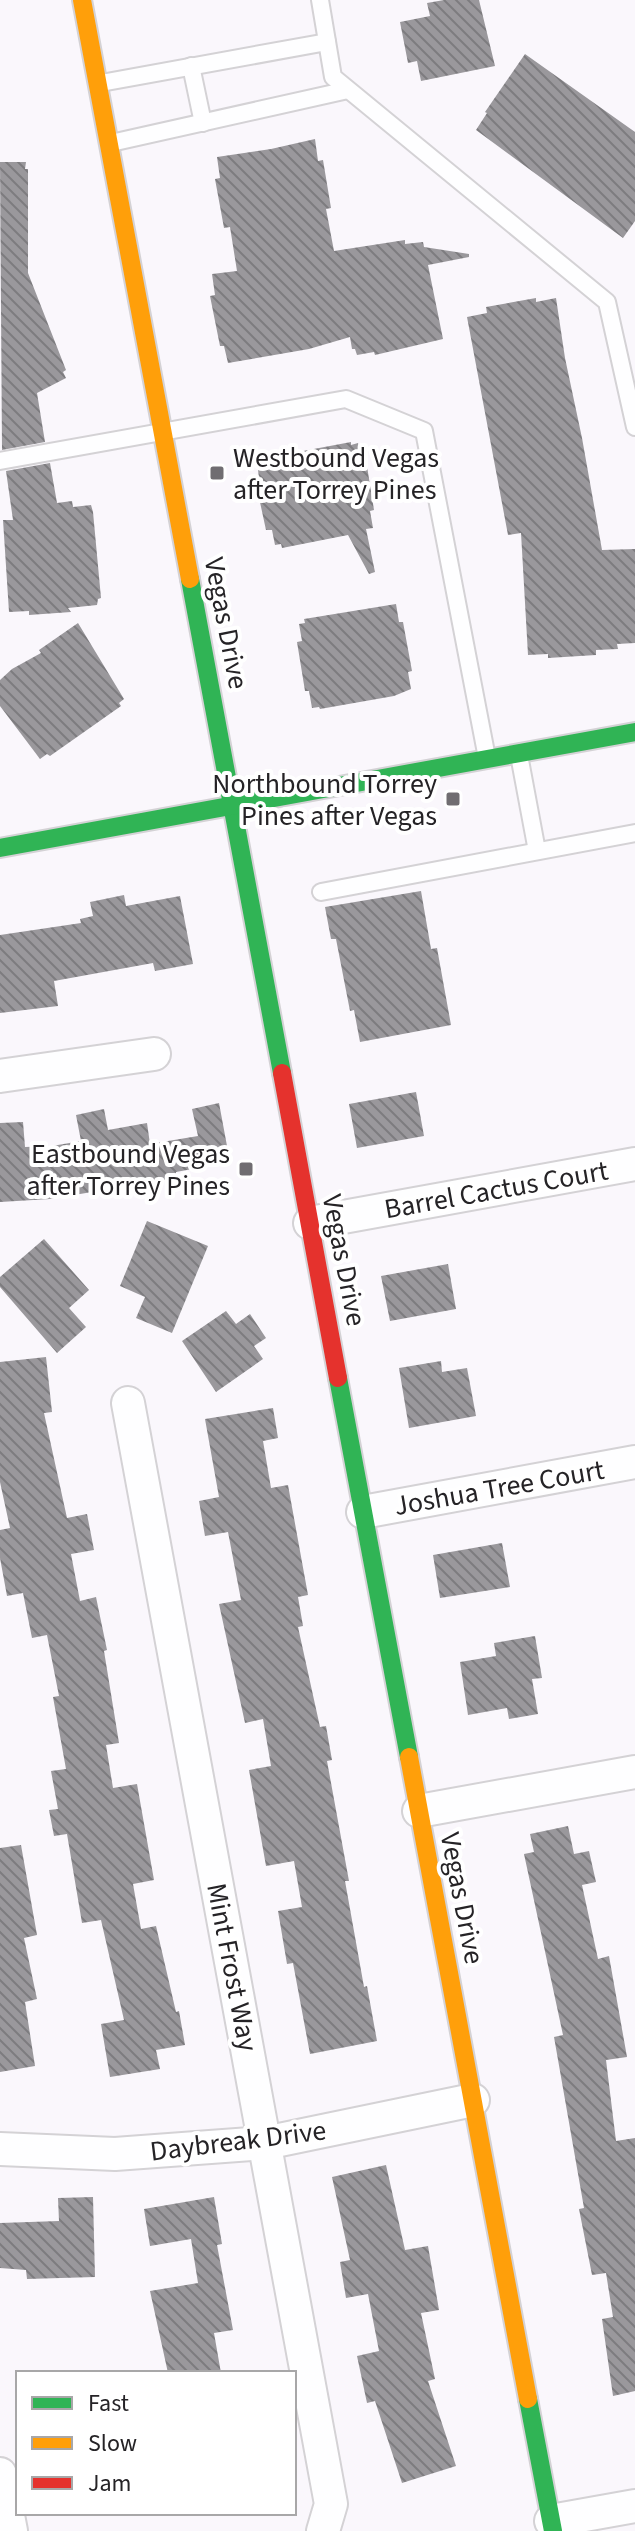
<svg xmlns="http://www.w3.org/2000/svg" width="635" height="2531" font-family="'Source Sans 3',sans-serif">
<style>
.building{fill:url(#building-back-hatch)}
.lines{fill:none;stroke-linecap:round;stroke-linejoin:round}
.lane-casing{stroke:#d4d2d5;stroke-width:20}
.street-casing{stroke:#d4d2d5;stroke-width:36}
.fast-casing{stroke:#d4d2d5;stroke-width:22}
.slow-casing{stroke:#d4d2d5;stroke-width:22}
.jam-casing{stroke:#d4d2d5;stroke-width:22}
.lane{stroke:#fefeff;stroke-width:16}
.street{stroke:#fefeff;stroke-width:32}
.fast{stroke:#30b455;stroke-width:18}
.slow{stroke:#ff9f0a;stroke-width:18}
.jam{stroke:#e5322d;stroke-width:18}
.poi-dot{fill:#706d71;stroke:#fff;stroke-width:3}
.labels{text-anchor:middle;stroke-width:8;stroke-linejoin:round;paint-order:stroke}
.poi-label{font-size:28px;fill:#252326;stroke:#fff;text-anchor:end}
.street-label{font-size:28px;fill:#252326;stroke:#fff}
</style>
<defs>
<pattern id="building-back-hatch" width="6" height="6" patternUnits="userSpaceOnUse" patternTransform="scale(2)"><rect width="6" height="6" fill="#9a989c"/><path d="M-1 5l2 2M0 0l6 6M5-1l2 2" fill="none" stroke="#7d7c7f"/></pattern>
</defs>
<rect width="100%" height="100%" fill="#faf7fc"/>
<g class="building">
<polygon points="444,0 479,0 495,66 421,81 417,61 408,63 400,22 430,16 427,3"/>
<polygon points="525,54 635,132 635,221 623,238 476,130 487,113 485,112"/>
<polygon points="315,139 318,161 323,160 331,208 326,209 334,251 405,240 405,244 423,242 424,247 469,254 469,257 428,265 443,339 375,355 374,352 357,355 355,349 352,349 350,337 309,349 228,363 224,346 220,346 210,296 215,295 212,274 237,271 230,227 224,228 215,179 220,178 217,157 271,149"/>
<polygon points="0,162 26,162 25,169 28,169 28,273 66,370 63,372 66,378 37,393 45,442 2,450"/>
<polygon points="536,298 536,302 556,298 565,358 582,438 602,550 635,549 635,643 617,644 618,649 596,650 596,655 548,658 548,654 528,655 521,533 508,535 467,317 487,313 486,307"/>
<polygon points="351,442 351,445 358,443 361,461 366,460 374,510 370,511 373,528 366,529 375,572 369,574 348,535 282,548 281,544 275,545 272,530 266,530 255,479 259,478 257,462 265,461 266,458"/>
<polygon points="50,463 57,503 72,501 73,507 91,505 93,512 101,598 98,599 97,605 68,608 71,612 29,615 29,611 9,612 3,520 13,520 6,471"/>
<polygon points="396,604 399,622 403,622 412,671 408,672 411,689 394,696 320,709 319,707 312,708 309,691 305,691 297,642 302,641 299,624 305,623 304,619"/>
<polygon points="78,623 124,699 119,703 121,706 50,756 47,754 40,759 0,706 0,680 12,669 41,653 39,650"/>
<polygon points="421,891 431,949 437,948 451,1025 360,1042 354,1010 350,1011 336,939 331,939 325,907"/>
<polygon points="124,895 126,906 180,896 193,964 155,971 153,963 54,981 58,1006 0,1013 0,935 81,923 80,919 93,916 90,902"/>
<polygon points="416,1092 424,1136 357,1148 349,1104"/>
<polygon points="219,1103 230,1162 176,1172 176,1178 50,1199 0,1202 0,1123 23,1122 25,1147 52,1146 81,1141 76,1115 104,1109 108,1130 147,1123 150,1144 198,1136 192,1109"/>
<polygon points="147,1221 208,1246 172,1333 136,1318 145,1297 120,1286"/>
<polygon points="44,1239 89,1290 69,1308 86,1327 57,1353 0,1287 0,1277"/>
<polygon points="448,1264 456,1309 390,1321 381,1276"/>
<polygon points="226,1311 236,1324 250,1314 266,1338 254,1346 263,1359 216,1392 182,1341"/>
<polygon points="46,1357 52,1412 44,1413 67,1518 87,1514 94,1550 71,1554 80,1601 96,1597 107,1650 104,1651 119,1743 106,1745 113,1788 137,1784 154,1880 133,1884 141,1929 156,1926 176,2012 179,2011 185,2045 156,2050 160,2069 110,2077 101,2024 124,2020 101,1920 82,1923 67,1834 54,1836 49,1810 58,1809 51,1771 66,1769 53,1697 59,1696 47,1635 32,1638 23,1593 7,1596 0,1558 0,1530 10,1528 0,1482 0,1362"/>
<polygon points="441,1361 442,1372 467,1368 476,1416 409,1428 399,1368"/>
<polygon points="273,1408 278,1438 263,1441 271,1488 288,1485 308,1595 298,1597 303,1626 298,1627 320,1727 326,1726 332,1760 327,1761 349,1881 345,1881 364,1987 367,1986 377,2041 310,2054 293,1963 287,1964 278,1911 302,1907 294,1861 266,1866 249,1770 271,1766 263,1719 245,1723 219,1604 241,1600 228,1532 205,1536 199,1501 219,1497 205,1419"/>
<polygon points="502,1543 510,1587 440,1598 433,1555"/>
<polygon points="535,1636 542,1678 532,1679 538,1714 509,1719 507,1708 468,1715 460,1662 496,1656 494,1643"/>
<polygon points="568,1826 574,1854 589,1851 596,1882 582,1885 598,1959 609,1956 627,2057 606,2060 616,2141 635,2138 635,2391 613,2396 602,2319 613,2317 606,2273 592,2275 579,2209 584,2208 554,2037 563,2035 524,1854 534,1852 530,1834"/>
<polygon points="21,1845 37,1935 24,1938 37,1999 25,2002 35,2066 0,2072 0,1848"/>
<polygon points="386,2165 405,2250 428,2246 439,2310 421,2313 435,2379 428,2381 456,2466 402,2483 375,2401 367,2403 357,2356 379,2351 368,2294 346,2298 340,2262 350,2260 332,2177"/>
<polygon points="93,2197 95,2277 27,2279 26,2270 0,2268 0,2223 59,2221 58,2198"/>
<polygon points="214,2197 222,2244 217,2245 233,2330 214,2333 221,2373 168,2373 150,2291 198,2283 191,2239 150,2246 144,2209"/>
</g>
<g class="lines">
<defs>
<g id="lane">
<polyline points="320,0 333,77 607,302 635,427"/>
<polyline points="191,66 203,123"/>
<polyline points="101,83 327,42"/>
<polyline points="111,143 348,90"/>
<polyline points="0,461 346,399 424,431 487,758"/>
<polyline points="519,755 537,851"/>
<polyline points="321,892 635,833"/>
</g>
<g id="street">
<polyline points="0,1076 154,1054"/>
<polyline points="310,1223 635,1164"/>
<polyline points="128,1403 331,2504 323,2531"/>
<polyline points="363,1512 635,1462"/>
<polyline points="419,1811 635,1772"/>
<polyline points="0,2149 115,2154 265,2143 473,2100"/>
<polyline points="0,2474 11,2531"/>
<polyline points="551,2521 635,2506"/>
</g>
<g id="fast">
<polyline points="190,579 282,1073"/>
<polyline points="0,848 635,732"/>
<polyline points="338,1378 409,1757"/>
<polyline points="528,2399 553,2531"/>
</g>
<g id="slow">
<polyline points="82,0 190,579"/>
<polyline points="409,1757 528,2399"/>
</g>
<polyline id="jam" points="282,1073 338,1378"/>
</defs>
<use href="#lane" class="lane-casing"/>
<use href="#street" class="street-casing"/>
<use href="#fast" class="fast-casing"/>
<use href="#slow" class="slow-casing"/>
<use href="#jam" class="jam-casing"/>
<use href="#lane" class="lane"/>
<use href="#street" class="street"/>
<use href="#fast" class="fast"/>
<use href="#slow" class="slow"/>
<use href="#jam" class="jam"/>
</g>
<g class="poi-dot">
<rect x="209" y="465" width="16" height="16" rx="4"/>
<rect x="445" y="791" width="16" height="16" rx="4"/>
<rect x="238" y="1161" width="16" height="16" rx="4"/>
</g>
<g class="labels">
<g class="poi-label">
<text x="233" y="467" text-anchor="start">Westbound Vegas<tspan x="233" dy="32">after Torrey Pines</tspan></text>
<text x="437" y="793">Northbound Torrey<tspan x="437" dy="32">Pines after Vegas</tspan></text>
<text x="230" y="1163">Eastbound Vegas<tspan x="230" dy="32">after Torrey Pines</tspan></text>
</g>
<g class="street-label">
<text transform="translate(227 623) rotate(79)" y="10">Vegas Drive</text>
<text transform="translate(496 1189) rotate(-10)" y="10">Barrel Cactus Court</text>
<text transform="translate(345 1260) rotate(79)" y="10">Vegas Drive</text>
<text transform="translate(499 1487) rotate(-10)" y="10">Joshua Tree Court</text>
<text transform="translate(463 1898) rotate(79)" y="10">Vegas Drive</text>
<text transform="translate(233 1967) rotate(79)" y="10">Mint Frost Way</text>
<text transform="translate(238 2140) rotate(-7)" y="10">Daybreak Drive</text>
</g>
</g>
<rect x="16" y="2371" width="280" height="144" fill="#ffffff" stroke="#a8a7a8" stroke-width="2"/>
<rect x="32" y="2397" width="40" height="12" fill="#30b455" stroke="#a8a7a8" stroke-width="2"/>
<text x="88" y="2411" font-size="24" fill="#252326">Fast</text>
<rect x="32" y="2437" width="40" height="12" fill="#ff9f0a" stroke="#a8a7a8" stroke-width="2"/>
<text x="88" y="2451" font-size="24" fill="#252326">Slow</text>
<rect x="32" y="2477" width="40" height="12" fill="#e5322d" stroke="#a8a7a8" stroke-width="2"/>
<text x="88" y="2491" font-size="24" fill="#252326">Jam</text>
</svg>
